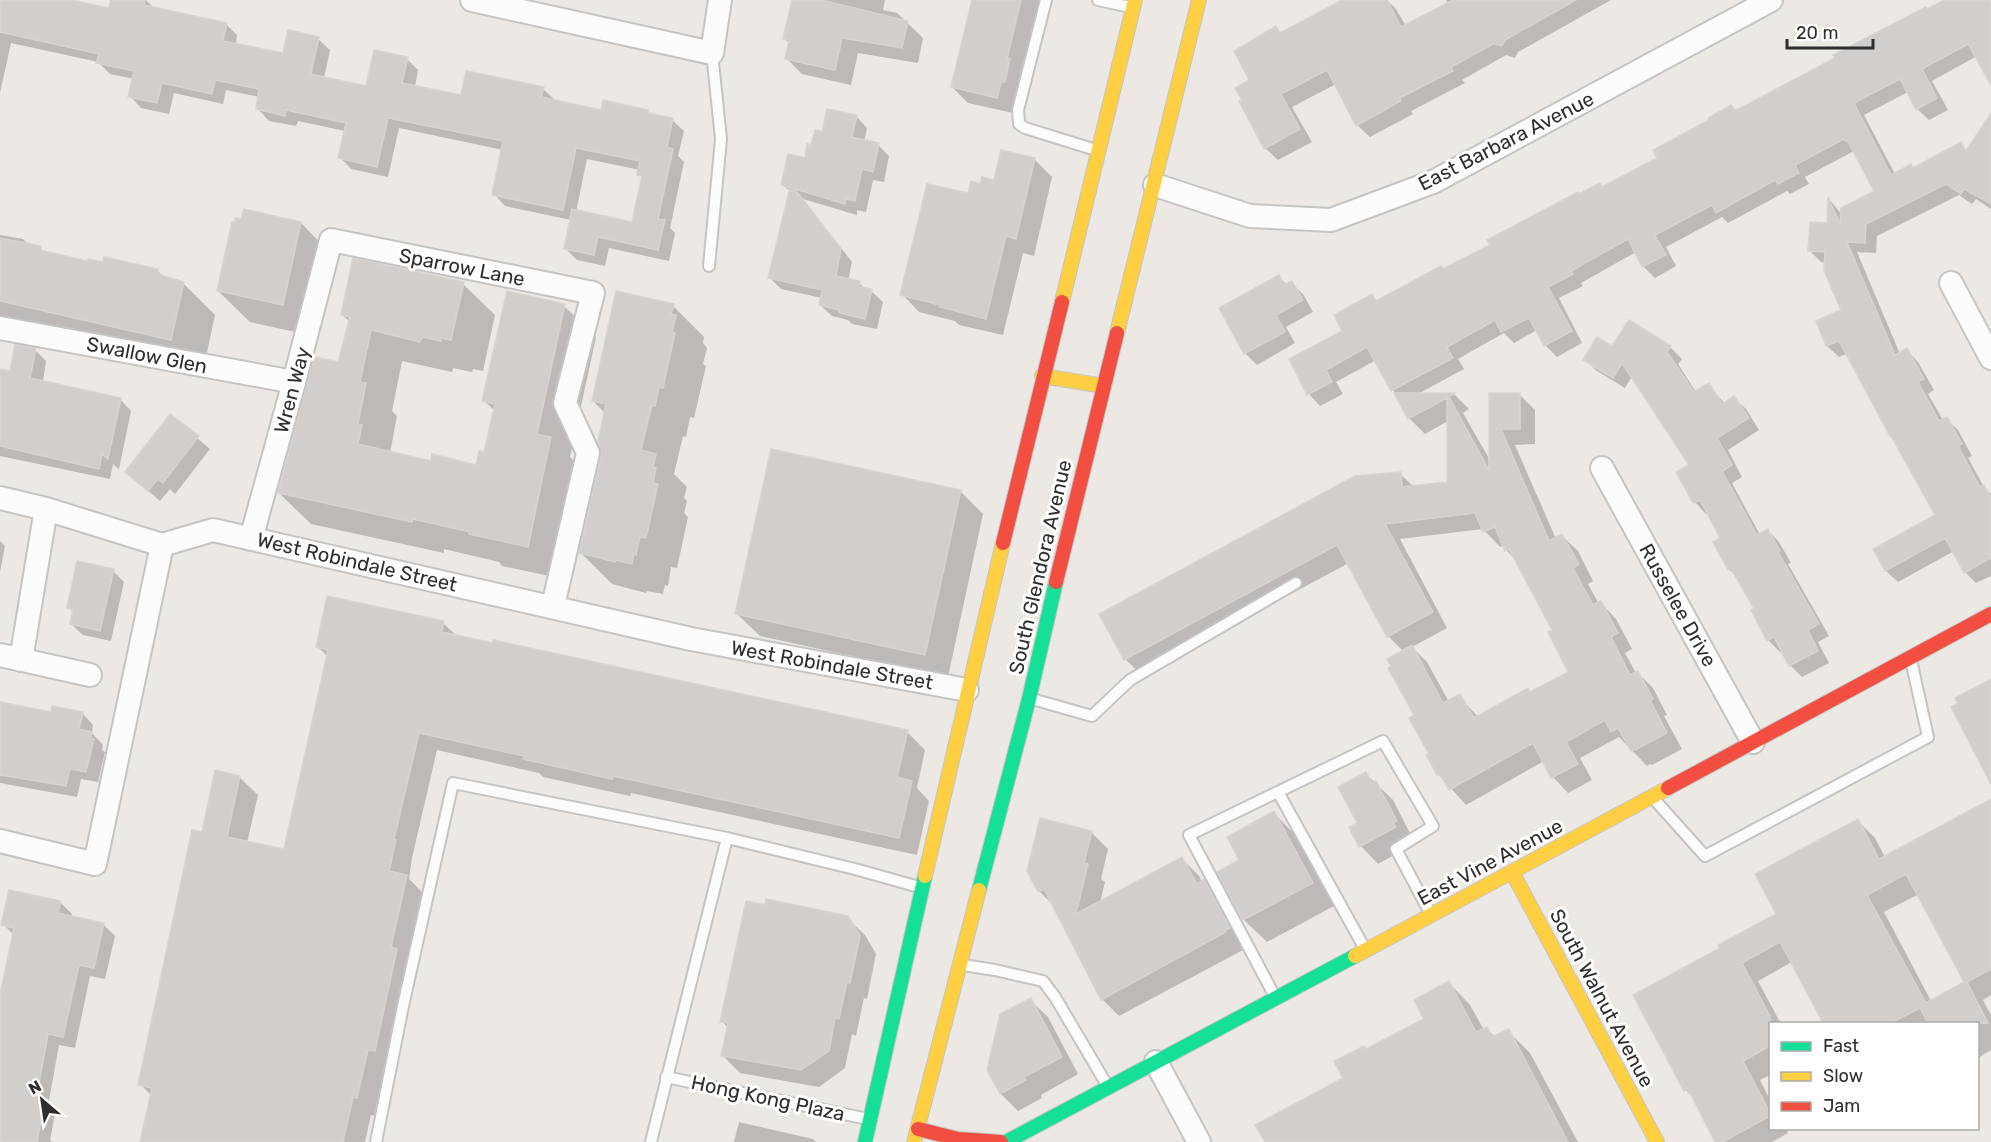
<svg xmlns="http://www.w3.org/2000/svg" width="1991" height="1142" font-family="Rubik,sans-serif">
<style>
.shadow{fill:#0003;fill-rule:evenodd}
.building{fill:#d1cecb;stroke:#d7d4d0;stroke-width:1.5;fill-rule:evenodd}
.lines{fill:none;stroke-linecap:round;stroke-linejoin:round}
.lane-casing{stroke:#c5c4c5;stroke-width:14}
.street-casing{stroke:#c5c4c5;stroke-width:26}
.fast-casing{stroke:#c5c4c5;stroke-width:16}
.slow-casing{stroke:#c5c4c5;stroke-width:16}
.jam-casing{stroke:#c5c4c5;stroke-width:16}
.lane{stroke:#fcfcfb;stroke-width:10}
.street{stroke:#fcfcfb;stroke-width:22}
.fast{stroke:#16e098;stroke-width:14}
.slow{stroke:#ffcf43;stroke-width:14}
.jam{stroke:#f24e42;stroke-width:14}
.labels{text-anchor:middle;stroke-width:6;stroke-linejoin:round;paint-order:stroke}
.street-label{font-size:20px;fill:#2e2e2e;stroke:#fff}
</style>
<rect width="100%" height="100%" fill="#ece8e4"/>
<g class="shadow">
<path d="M0,0H65L110,10L113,0H146L155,9L226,24L237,35L236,45L284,55L318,39L330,50L324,78L367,88L407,59L418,70L415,87L462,97L543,89L555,100L602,112H648L651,115L672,120L684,131L678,156L684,162L670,228L675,233L669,261L609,248L605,266L577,260L565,248L571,220L505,206L494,194L503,150L399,128L388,177L351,169L340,157L345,131L298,121L296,126L269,121L258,109L259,97L226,90L223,104L174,93L169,114L141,108L130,96L134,79L110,74L98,62L11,43L0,93ZM587,159L640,170L639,174L643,178L633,224L576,212Z"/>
<polygon points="793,0 885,0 883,10 897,13 923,38 918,63 858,53 851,85 802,74 786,58 790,44 784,38"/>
<polygon points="972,0 1046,0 1042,16 1037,15 1013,113 968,103 952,87"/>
<polygon points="1345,0 1387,0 1396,9 1406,26 1448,4 1446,0 1611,0 1518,52 1515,58 1506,55 1462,80 1465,83 1411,111 1413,114 1370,137 1357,125 1336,84 1292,107 1312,142 1278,160 1265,148 1244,100 1251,81 1276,28 1282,34"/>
<path d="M1946,0H1991V77L1977,56L1932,81L1948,110L1929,120L1917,109L1908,92L1864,115L1895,174L1914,169L1960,144L1967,151L1991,138V209L1976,199L1972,204L1959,195L1877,236L1876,253L1857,252L1900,354L1907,350L1918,362L1934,390L1928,394L1943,420L1946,419L1958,430L1972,456L1968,458L1984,487L1991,494V576L1976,583L1965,572L1954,551L1898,582L1886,571L1875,549L1937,516L1848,353L1839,357L1827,346L1817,322L1843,311L1826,263L1821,262L1810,251L1828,225L1830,200L1842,215L1876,191L1854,151L1805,177L1809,184L1790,194L1787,191L1728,223L1722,217L1666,247L1676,266L1655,278L1643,266L1636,252L1581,283L1583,286L1559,298L1582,343L1557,357L1545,345L1537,330L1514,343L1504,333L1458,359L1464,369L1416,395H1455L1469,409L1463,413L1491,462L1490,394H1519L1535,410V444L1515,445L1556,539L1562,536L1578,551L1593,581L1588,584L1599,604L1601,603L1616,619L1632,649L1625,653L1636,673L1637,672L1653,688L1667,715L1664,716L1682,749L1652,765L1650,764L1647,766L1619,737L1580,758L1592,780L1568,793L1553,777L1544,761L1466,805L1438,774L1416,716L1403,651L1388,636L1349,563L1141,674L1125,659L1400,474L1414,487L1449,483L1448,421L1425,434L1409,418L1376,360L1336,382L1343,394L1320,406L1309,394L1291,360L1344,332L1372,296L1378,302L1444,271L1600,185L1603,188L1659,158L1731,106L1736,112ZM1483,529L1500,547L1504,545L1506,550L1517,561L1554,631L1570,672L1531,693L1478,717L1459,696L1449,702L1427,662L1412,647L1447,628L1400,539Z"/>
<polygon points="856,116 867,128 864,142 878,145 889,156 884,182 873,180 866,212 857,210 857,215 803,199 852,262 848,281 859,283 866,290 871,291 883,302 877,329 852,324 848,320 832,316 820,305 822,298 781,289 770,278 791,192 783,185 806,159 823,133"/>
<polygon points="1034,159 1052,177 1034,256 1023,253 1003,335 959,325 955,321 919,312 902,294 970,195 981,186 995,182"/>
<polygon points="301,223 332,255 314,336 250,322 218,291"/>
<polygon points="0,235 23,239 29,245 40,248 45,253 88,262 157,270 164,278 183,283 215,315 203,371 0,325"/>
<polygon points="1279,277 1287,285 1291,283 1303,294 1313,312 1286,327 1295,343 1257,365 1245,353"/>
<polygon points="463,284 495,315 483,371 473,369 472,372 453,368 452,372 402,361 392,411 397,416 390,453 432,462 477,467 485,454 495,411 484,401 564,306 596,337 570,457 582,470 559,578 502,566 499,562 444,549 444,553 311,524 279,493 339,364 350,322 342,315"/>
<polygon points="673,306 704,337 703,343 707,348 703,364 706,366 694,418 690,417 686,437 683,436 674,474 687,487 684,498 687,501 684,513 688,517 677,568 671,567 668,586 665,585 663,594 647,591 646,593 612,584 581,553 603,456 605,413 593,401"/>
<polygon points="1670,347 1682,359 1678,364 1696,392 1708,385 1725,404 1734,398 1746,409 1759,430 1728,450 1742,477 1732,483 1760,535 1768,530 1779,542 1791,563 1788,564 1829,636 1818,642 1829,663 1802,677 1790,665 1783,650 1780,652 1768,640 1753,611 1756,609 1740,580 1729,569 1722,539 1708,513 1706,514 1695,502 1691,466 1632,376 1625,388 1597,371 1585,360 1613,348"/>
<polygon points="35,350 46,361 43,382 120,399 131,411 119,469 113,464 110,479 0,456 0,370 11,372"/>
<polygon points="171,416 210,449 175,494 170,489 160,501 127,472"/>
<polygon points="960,491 983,514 948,677 760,636 737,614"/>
<polygon points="0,541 5,546 0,572"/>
<polygon points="113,571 124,582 111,641 83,635 71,624 74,613 69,607"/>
<polygon points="443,623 458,637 907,732 925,750 917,788 929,801 917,855 631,793 630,796 543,777 539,773 437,750 412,858 409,879 425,895 375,1116 371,1115 365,1142 142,1142 152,1096 140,1084 203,834 239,777 258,795 247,843 285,851 328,657 318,647"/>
<polygon points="0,703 52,714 82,713 93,725 92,733 103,745 102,750 105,752 98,782 81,779 77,797 0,783"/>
<polygon points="1366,774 1393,800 1413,839 1412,845 1378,864 1361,846 1351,828 1359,823"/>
<path d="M1991,801V995L1983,1000L1991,1015V1050L1978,1058V1024H1825L1792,962L1758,981L1781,1024H1770V1075L1760,1080L1770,1100V1128H1786L1788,1133L1772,1142H1717L1695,1100L1686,1090L1635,995L1722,949L1778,914L1858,821L1875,838L1885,857ZM1919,894L1966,983L1931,1001L1884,912Z"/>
<polygon points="1274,813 1296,836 1334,906 1267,942 1244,920 1219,873 1241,861"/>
<polygon points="1091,832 1108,849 1101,879 1105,882 1100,903 1182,859 1199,876 1202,882 1221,898 1246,945 1241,948 1243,950 1119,1016 1102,999 1055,907 1039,891"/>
<polygon points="60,902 72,914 71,917 103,924 115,936 105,979 90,976 75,1048 59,1045 48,1106 55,1113 50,1141 54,1142 0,1142 0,995 14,935 3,924"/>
<polygon points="766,907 847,918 865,935 876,954 867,999 864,998 856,1036 852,1034 845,1068 819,1087 740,1073 723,1056 728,1028 722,1021"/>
<polygon points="1449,983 1470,1005 1484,1030 1487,1029 1495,1037 1508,1031 1530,1053 1578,1142 1266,1142 1345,1078 1366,1050 1426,1020"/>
<polygon points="1030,1000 1048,1017 1078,1074 1041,1095 1042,1098 1018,1111 1001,1094 988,1070"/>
<polygon points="739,1122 813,1139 816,1142 734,1142"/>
</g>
<g class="building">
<polygon points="0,0 71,0 109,8 111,0 145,0 144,5 227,23 223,41 283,53 288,30 319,37 311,74 366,86 374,50 408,57 402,83 461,95 466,71 544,87 541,97 601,110 603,100 648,110 648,113 673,118 667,147 673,149 658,219 665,220 658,250 598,237 594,255 564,249 572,209 632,222 642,176 637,175 640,161 576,148 563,210 492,195 503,141 388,118 377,167 338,158 346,123 286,110 285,116 256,109 259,89 215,80 212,94 162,83 157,103 128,97 134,71 96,63 99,54 0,32"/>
<polygon points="792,0 821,0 908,21 902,48 842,38 835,70 785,59 789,40 783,39"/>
<polygon points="972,0 1021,0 1007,59 1010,59 1005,82 1001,82 997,98 951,87"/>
<polygon points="1342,0 1387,0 1401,27 1453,0 1576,0 1505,40 1502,46 1493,44 1451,67 1453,71 1400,98 1401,101 1356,126 1327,70 1281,94 1300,129 1264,149 1239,101 1242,100 1235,88 1249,80 1234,51 1276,26 1280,33"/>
<polygon points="1944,0 1991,0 1991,85 1968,44 1922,69 1937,98 1916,110 1900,79 1854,103 1891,175 1911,164 1913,168 1961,142 1966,151 1991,113 1991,204 1964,189 1961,194 1946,184 1866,224 1865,243 1847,242 1895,355 1907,348 1924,379 1918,382 1939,421 1947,417 1962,444 1958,446 1980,487 1984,485 1991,498 1991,558 1964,573 1945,538 1885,571 1873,549 1935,515 1891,436 1890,436 1839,341 1826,346 1816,321 1841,310 1824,270 1825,252 1808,251 1810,222 1827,223 1828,197 1840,224 1841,208 1874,191 1847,140 1845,141 1844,139 1795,165 1799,173 1778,184 1775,180 1716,213 1712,205 1655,235 1666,255 1642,267 1628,239 1571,271 1573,274 1548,287 1572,331 1544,346 1529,318 1501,332 1495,320 1447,347 1453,358 1391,391 1367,347 1326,370 1332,382 1307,395 1289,359 1342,331 1334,315 1372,294 1376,301 1441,266 1443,269 1490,245 1487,240 1578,192 1579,194 1600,183 1602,187 1657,158 1653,150 1709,120 1708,118 1731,105 1735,111 1835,58 1833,55 1926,7 1927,9"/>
<polygon points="827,109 857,115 852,137 879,143 873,172 862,169 855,201 846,199 845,204 795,189 841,249 836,276 860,281 859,287 872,289 865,319 839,313 839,310 819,305 822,290 768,278 790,188 781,185 788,154 805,158 807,144 811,145 815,130 822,132"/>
<polygon points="1001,150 1035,158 1016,239 1006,236 986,319 940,307 940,305 900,295 927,184 968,193 971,181 980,184 982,177 994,180"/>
<polygon points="244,209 301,222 283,305 217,291 232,222 235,222 235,218 241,219"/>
<polygon points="0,238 41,246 40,250 87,261 88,259 103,262 104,257 158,269 157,274 184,282 171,340 0,301"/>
<polygon points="353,258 464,282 451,340 441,338 441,341 422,337 420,342 371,330 360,382 366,383 358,424 362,425 358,444 414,457 431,461 432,454 476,465 479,451 484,452 495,404 482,401 507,291 565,304 537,434 551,437 528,547 469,534 470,532 413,519 412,522 278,493 314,357 338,362 350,317 341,315"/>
<polygon points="1279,275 1284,285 1292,281 1303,300 1276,315 1285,332 1244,354 1219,308"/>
<polygon points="616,291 674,304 671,314 676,315 672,333 675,333 663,388 659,387 655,406 652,405 641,450 656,454 653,467 656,468 653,483 658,484 646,538 640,537 636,555 634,554 632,564 616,560 615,562 579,553 601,456 598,441 606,404 592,401"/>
<polygon points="1629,320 1671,346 1667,352 1694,392 1709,383 1722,404 1734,396 1749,418 1717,438 1732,465 1722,471 1757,535 1768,529 1780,551 1778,552 1819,624 1808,630 1818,651 1789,666 1774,637 1767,641 1751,610 1754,609 1731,568 1728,570 1713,542 1720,538 1700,500 1693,503 1676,472 1689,465 1622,363 1613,378 1583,360 1597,337 1612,346"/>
<polygon points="15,344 36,348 30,378 121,398 108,459 102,454 99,469 0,446 0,369 10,371"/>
<polygon points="1394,393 1455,393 1449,397 1489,470 1489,393 1520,393 1520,429 1501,429 1549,541 1562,534 1579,564 1573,568 1593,605 1601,601 1618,633 1611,637 1630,675 1638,671 1653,699 1650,700 1667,733 1635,750 1634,749 1631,751 1618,728 1611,732 1605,720 1566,742 1578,764 1551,778 1533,743 1449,790 1440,774 1437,775 1426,755 1429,754 1409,718 1414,715 1388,668 1391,666 1387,659 1412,645 1443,703 1460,694 1474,718 1528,688 1530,692 1568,672 1548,632 1552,630 1509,549 1505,551 1495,527 1483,532 1475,513 1385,524 1433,612 1387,637 1337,545 1124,660 1099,614 1355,476 1401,472 1402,487 1447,482 1447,398 1408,419"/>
<polygon points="170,414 199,436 163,483 158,479 148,491 125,472"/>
<polygon points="771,449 961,490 925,655 735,614"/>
<polygon points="77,561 114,569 100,631 70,624 73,609 67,608"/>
<polygon points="327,596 444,621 442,632 493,643 493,640 908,730 897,777 912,781 899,838 613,776 612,779 523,759 524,756 419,733 394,839 396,840 389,871 407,875 391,947 397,949 375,1051 368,1050 357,1098 353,1097 343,1142 140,1142 152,1088 138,1085 192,830 202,832 215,770 240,776 227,837 284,849 328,650 316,647"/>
<polygon points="1991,679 1991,784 1951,707 1958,703 1955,698"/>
<polygon points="0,702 51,712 52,706 83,712 79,729 92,732 91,739 94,739 86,772 70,769 66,786 0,775"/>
<polygon points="1366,772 1372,783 1376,781 1397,821 1393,823 1396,827 1359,847 1349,827 1357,823 1338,787"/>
<path d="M1991,799V969L1967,982L1988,1023H1928L1920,1008L1891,1023H1823L1780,942L1742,963L1770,1016V1046L1743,1061L1770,1113V1116L1723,1142H1715L1688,1089L1684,1091L1633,995L1720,948L1718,945L1776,914L1755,874L1858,819L1879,859ZM1906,874L1964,982L1926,1003L1867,895Z"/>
<polygon points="1274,811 1313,883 1243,920 1217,872 1239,860 1227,837"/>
<polygon points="1040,818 1092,831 1084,863 1088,864 1076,914 1182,857 1197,884 1204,879 1230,928 1225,930 1226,932 1101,1000 1044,889 1038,892 1027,871"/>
<polygon points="9,890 61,901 58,913 104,923 94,968 79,965 63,1037 48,1034 36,1099 45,1101 37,1142 0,1142 0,995 14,928 1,925"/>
<polygon points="766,899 848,916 860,936 850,983 847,982 839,1019 835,1018 829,1051 801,1070 721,1056 728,1023 720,1022 746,901 765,905"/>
<polygon points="1449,981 1476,1032 1487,1027 1492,1037 1509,1029 1568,1142 1265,1142 1255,1125 1343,1078 1334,1061 1364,1046 1366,1049 1424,1019 1414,1000"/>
<polygon points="1031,998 1062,1057 1024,1077 1026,1080 1000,1094 987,1070 1000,1014"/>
</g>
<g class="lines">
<defs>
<g id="lane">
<polyline points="1046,0 1018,110 1019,124 1025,128 1096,150"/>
<polyline points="1098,0 1130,7"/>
<polyline points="709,266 721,139 712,53"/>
<polyline points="1032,699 1092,716 1130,680 1296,583"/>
<polyline points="1278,792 1365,949"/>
<polyline points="1654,799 1705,856 1928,737 1911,660"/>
<polyline points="963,965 995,970 1043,981 1055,997 1107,1085"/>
<polyline points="1274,995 1189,835 1383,741 1433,826 1396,849 1430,913"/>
<polyline points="666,1077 868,1119"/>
<polyline points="376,1142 403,1006 453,783 727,838 855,869 919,887"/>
<polyline points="651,1142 727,838"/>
</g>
<g id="street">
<polyline points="472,0 712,53 720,0"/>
<polyline points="1155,185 1250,216 1331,220 1433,182 1771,0"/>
<polyline points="1951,283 1991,358"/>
<polyline points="0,328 294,382"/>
<polyline points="1602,468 1753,742"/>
<polyline points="0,498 46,509 162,545"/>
<polyline points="251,539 294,382 331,240 593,293 565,403 588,453 553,606"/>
<polyline points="162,545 213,530 691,639 967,690"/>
<polyline points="0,655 90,675"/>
<polyline points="21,660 46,509"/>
<polyline points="0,841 95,864 162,545"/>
<polyline points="1156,1062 1199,1142"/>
</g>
<g id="fast">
<polyline points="979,890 1029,699 1056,582"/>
<polyline points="865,1142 925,876"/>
<polyline points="1006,1142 1355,956"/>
</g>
<g id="slow">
<polyline points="1062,302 1135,0"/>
<polyline points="1117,333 1199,0"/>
<polyline points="1042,376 1104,386"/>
<polyline points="1512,872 1657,1142"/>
<polyline points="925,876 1003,543"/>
<polyline points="1355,956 1668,788"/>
<polyline points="914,1142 979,890"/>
</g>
<g id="jam">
<polyline points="1003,543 1062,302"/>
<polyline points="1056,582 1117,333"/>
<polyline points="1668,788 1991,614"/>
<polyline points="918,1129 958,1139 1001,1142"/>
</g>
</defs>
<use href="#lane" class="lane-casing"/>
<use href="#street" class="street-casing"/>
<use href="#fast" class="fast-casing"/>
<use href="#slow" class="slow-casing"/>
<use href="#jam" class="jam-casing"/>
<use href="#lane" class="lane"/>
<use href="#street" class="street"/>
<use href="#fast" class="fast"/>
<use href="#slow" class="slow"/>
<use href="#jam" class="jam"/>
</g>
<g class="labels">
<g class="street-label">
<text transform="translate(1506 141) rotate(-27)" y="7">East Barbara Avenue</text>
<text transform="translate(462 267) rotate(11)" y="7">Sparrow Lane</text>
<text transform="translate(147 355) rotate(11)" y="7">Swallow Glen</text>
<text transform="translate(292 390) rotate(-75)" y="7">Wren Way</text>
<text transform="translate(357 562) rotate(13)" y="7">West Robindale Street</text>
<text transform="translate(1040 567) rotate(-77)" y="7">South Glendora Avenue</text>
<text transform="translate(1678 605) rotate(61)" y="7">Russelee Drive</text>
<text transform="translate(832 665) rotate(10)" y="7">West Robindale Street</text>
<text transform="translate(1490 862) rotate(-28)" y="7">East Vine Avenue</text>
<text transform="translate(1602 998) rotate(62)" y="7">South Walnut Avenue</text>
<text transform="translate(768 1098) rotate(12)" y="7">Hong Kong Plaza</text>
</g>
</g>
<rect x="1769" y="1022" width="210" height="108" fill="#ffffff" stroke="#ababab" stroke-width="1.5"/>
<rect x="1781" y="1042" width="30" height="9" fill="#16e098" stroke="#ababab" stroke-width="1.5"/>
<text x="1823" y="1052" font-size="18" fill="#2e2e2e">Fast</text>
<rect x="1781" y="1072" width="30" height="9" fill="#ffcf43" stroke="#ababab" stroke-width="1.5"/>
<text x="1823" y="1082" font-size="18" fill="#2e2e2e">Slow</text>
<rect x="1781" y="1102" width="30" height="9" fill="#f24e42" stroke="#ababab" stroke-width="1.5"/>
<text x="1823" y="1112" font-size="18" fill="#2e2e2e">Jam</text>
<g transform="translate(42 1100) rotate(331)" stroke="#ffffff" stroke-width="4.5" paint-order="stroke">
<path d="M0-4.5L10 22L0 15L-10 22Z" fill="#2e2e2e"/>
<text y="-9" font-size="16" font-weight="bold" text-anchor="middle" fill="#2e2e2e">N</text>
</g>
<path d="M1787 39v9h86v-9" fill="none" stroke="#2e2e2e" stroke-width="3"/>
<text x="1796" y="39" font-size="18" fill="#2e2e2e" stroke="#ffffff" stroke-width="4.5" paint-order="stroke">20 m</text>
</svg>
